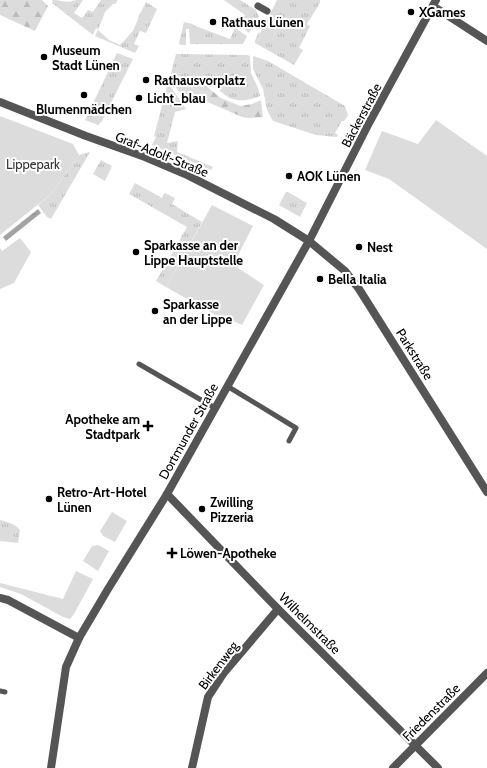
<svg xmlns="http://www.w3.org/2000/svg" width="487" height="768" font-family="Cabin,sans-serif">
<style>
.grass{fill:url(#grass-tufts)}
.forest{fill:url(#forest-firs)}
.green{fill:#dcdcdc}
.water{fill:url(#water-ripples)}
.lines{fill:none;stroke-linecap:round;stroke-linejoin:round}
.service{stroke:#555;stroke-width:5}
.pedestrian{stroke:#555;stroke-width:7}
.minor{stroke:#555;stroke-width:8}
.poi-dot{fill:#000;stroke:#fff;stroke-width:1.5}
.labels{text-anchor:middle;stroke-width:4;stroke-linejoin:round;paint-order:stroke}
.poi-label{font-size:13px;font-weight:bold;fill:#000;stroke:#fff;text-anchor:start}
.street-label{font-size:13px;fill:#000;stroke:#fff}
.park-label{font-size:13px;fill:#333;stroke:#fff}
</style>
<defs>
<pattern id="grass-tufts" width="24" height="20" patternUnits="userSpaceOnUse"><rect width="24" height="20" fill="#dcdcdc"/><path d="M3 7l-1-3M5 7V3M7 7l1-3M15 17l-1-3M17 17v-4M19 17l1-3" fill="none" stroke="#bbb"/></pattern>
<pattern id="forest-firs" width="22" height="20" patternUnits="userSpaceOnUse"><rect width="22" height="20" fill="#dcdcdc"/><path d="M5 1l3.5 6h-7zM16 11l3.5 6h-7z" fill="#bbb"/></pattern>
<pattern id="water-ripples" width="26" height="14" patternUnits="userSpaceOnUse"><rect width="26" height="14" fill="#a3a3a3"/><path d="M2 4q2-2 4 0t4 0M15 11q2-2 4 0t4 0" fill="none" stroke="#8b8b8b"/></pattern>
</defs>
<rect width="100%" height="100%" fill="#fff"/>
<g class="grass">
<path d="M53,0C61,0 68,4 76,0H83L74,13L82,18L88,10L93,12L101,0H118L115,4H113L105,12L98,30L109,40L120,45L133,31L138,19V18L146,2L157,9L146,33L140,31L134,44L139,46L135,53L95,36L98,30L96,28L93,35L52,3Z"/>
<polygon points="224,0 240,0 256,10 259,17 249,33 238,24 245,15"/>
<polygon points="277,0 320,0 320,3 307,24 310,26 299,48 303,50 294,65 255,43 255,41 258,33 260,32 258,42 272,39 279,27 273,21 264,25 272,10"/>
<polygon points="184,22 193,24 193,25 230,39 235,28 247,36 243,44 190,44 189,29 186,29 186,45 180,45 179,43"/>
<polygon points="117,53 133,59 102,121 98,125 85,120"/>
<path d="M176,54L247,55L250,56L251,73L258,88L260,96C245,102 233,103 220,91C214,86 209,81 201,79C192,77 183,80 174,82L170,77Z"/>
<polygon points="253,56 268,61 345,106 348,115 344,121 342,121 335,133 338,135 337,137 316,135 273,121 267,110 263,89 253,69"/>
<polygon points="168,83 186,109 175,112 167,143 178,141 177,152 211,166 213,167 211,170 152,145 156,137 154,136"/>
<polygon points="190,83 192,88 205,94 210,103 189,94 188,95 189,105 175,86"/>
<polygon points="90,152 51,219 47,217 38,205 51,194 79,155"/>
<polygon points="101,160 112,166 105,181 93,174"/>
<polygon points="135,183 162,198 165,193 175,198 172,204 202,222 166,287 156,281 187,227 129,194"/>
<polygon points="286,192 288,192 307,203 300,217 279,205"/>
<path d="M0,520C7,522 16,524 20,530L18,543L0,541Z"/>
</g>
<g class="forest">
<polygon points="0,0 42,0 48,6 35,31 0,15"/>
<polygon points="190,83 199,83 206,86 221,98 240,106 252,104 261,100 263,117 249,118 242,117 210,103 205,94 192,88"/>
</g>
<g class="green">
<path d="M273,21L279,27L272,39L261,45L258,42C261,30 261,27 273,21Z"/>
<polygon points="0,116 73,144 79,155 51,194 0,235"/>
<polygon points="436,120 487,156 487,249 389,179 365,170 382,131 418,144"/>
<polygon points="212,205 253,226 237,257 243,260 238,268 264,285 242,325 222,316 219,317 166,287"/>
<polygon points="20,238 31,252 14,283 0,289 0,248 2,251"/>
<polygon points="112,512 127,521 115,542 103,536 100,531"/>
<polygon points="98,545 109,551 98,571 83,561 92,546"/>
<polygon points="76,571 93,579 74,614 70,619 63,617 21,594 0,587 0,583 63,599"/>
</g>
<polygon class="water" points="38,209 41,213 6,241 3,237"/>
<g class="lines">
<g class="service">
<polyline points="139,364 215,408"/>
<polyline points="227,386 296,428 289,441"/>
<polyline points="0,691 5,692"/>
</g>
<polyline class="pedestrian" points="258,6 267,11"/>
<g class="minor">
<polyline points="433,6 487,41"/>
<polyline points="0,102 86,136 145,157 185,174 274,219 309,241 345,271 359,289 487,492"/>
<polyline points="167,494 278,609 438,768"/>
<polyline points="0,598 8,600 79,638"/>
<polyline points="51,768 66,667 79,638 108,589 167,494 309,241 369,123 436,0"/>
<polyline points="192,768 208,697 223,674 278,609"/>
<polyline points="393,768 487,673"/>
</g>
</g>
<g class="poi-dot">
<circle cx="411" cy="12" r="4"/>
<circle cx="213" cy="22" r="4"/>
<circle cx="44" cy="57" r="4"/>
<circle cx="146" cy="80" r="4"/>
<circle cx="84" cy="95" r="4"/>
<circle cx="139" cy="98" r="4"/>
<circle cx="289" cy="176" r="4"/>
<circle cx="359" cy="247" r="4"/>
<circle cx="136" cy="252" r="4"/>
<circle cx="320" cy="279" r="4"/>
<circle cx="155" cy="311" r="4"/>
<path d="M146 420h4v4h4v4h-4v4h-4v-4h-4v-4h4z"/>
<circle cx="49" cy="499" r="4"/>
<circle cx="202" cy="509" r="4"/>
<path d="M170 547h4v4h4v4h-4v4h-4v-4h-4v-4h4z"/>
</g>
<g class="labels">
<g class="poi-label">
<text x="419" y="17">XGames</text>
<text x="221" y="27">Rathaus Lünen</text>
<text x="52" y="55">Museum<tspan x="52" dy="15">Stadt Lünen</tspan></text>
<text x="154" y="85">Rathausvorplatz</text>
<text x="147" y="103">Licht_blau</text>
<text x="84" y="114" text-anchor="middle">Blumenmädchen</text>
<text x="297" y="181">AOK Lünen</text>
<text x="144" y="250">Sparkasse an der<tspan x="144" dy="15">Lippe Hauptstelle</tspan></text>
<text x="367" y="252">Nest</text>
<text x="328" y="284">Bella Italia</text>
<text x="163" y="309">Sparkasse<tspan x="163" dy="15">an der Lippe</tspan></text>
<text x="140" y="424" text-anchor="end">Apotheke am<tspan x="140" dy="15">Stadtpark</tspan></text>
<text x="57" y="497">Retro-Art-Hotel<tspan x="57" dy="15">Lünen</tspan></text>
<text x="210" y="507">Zwilling<tspan x="210" dy="15">Pizzeria</tspan></text>
<text x="180" y="558">Löwen-Apotheke</text>
</g>
<g class="street-label">
<text transform="translate(361 115) rotate(-62)" y="5">Bäckerstraße</text>
<text transform="translate(162 154) rotate(22)" y="5">Graf-Adolf-Straße</text>
<text transform="translate(415 354) rotate(58)" y="5">Parkstraße</text>
<text transform="translate(188 431) rotate(-61)" y="5">Dortmunder Straße</text>
<text transform="translate(310 623) rotate(45)" y="5">Wilhelmstraße</text>
<text transform="translate(218 665) rotate(-53)" y="5">Birkenweg</text>
<text transform="translate(431 712) rotate(-45)" y="5">Friedenstraße</text>
</g>
<g class="park-label">
<text x="33" y="169">Lippepark</text>
</g>
</g>
</svg>
